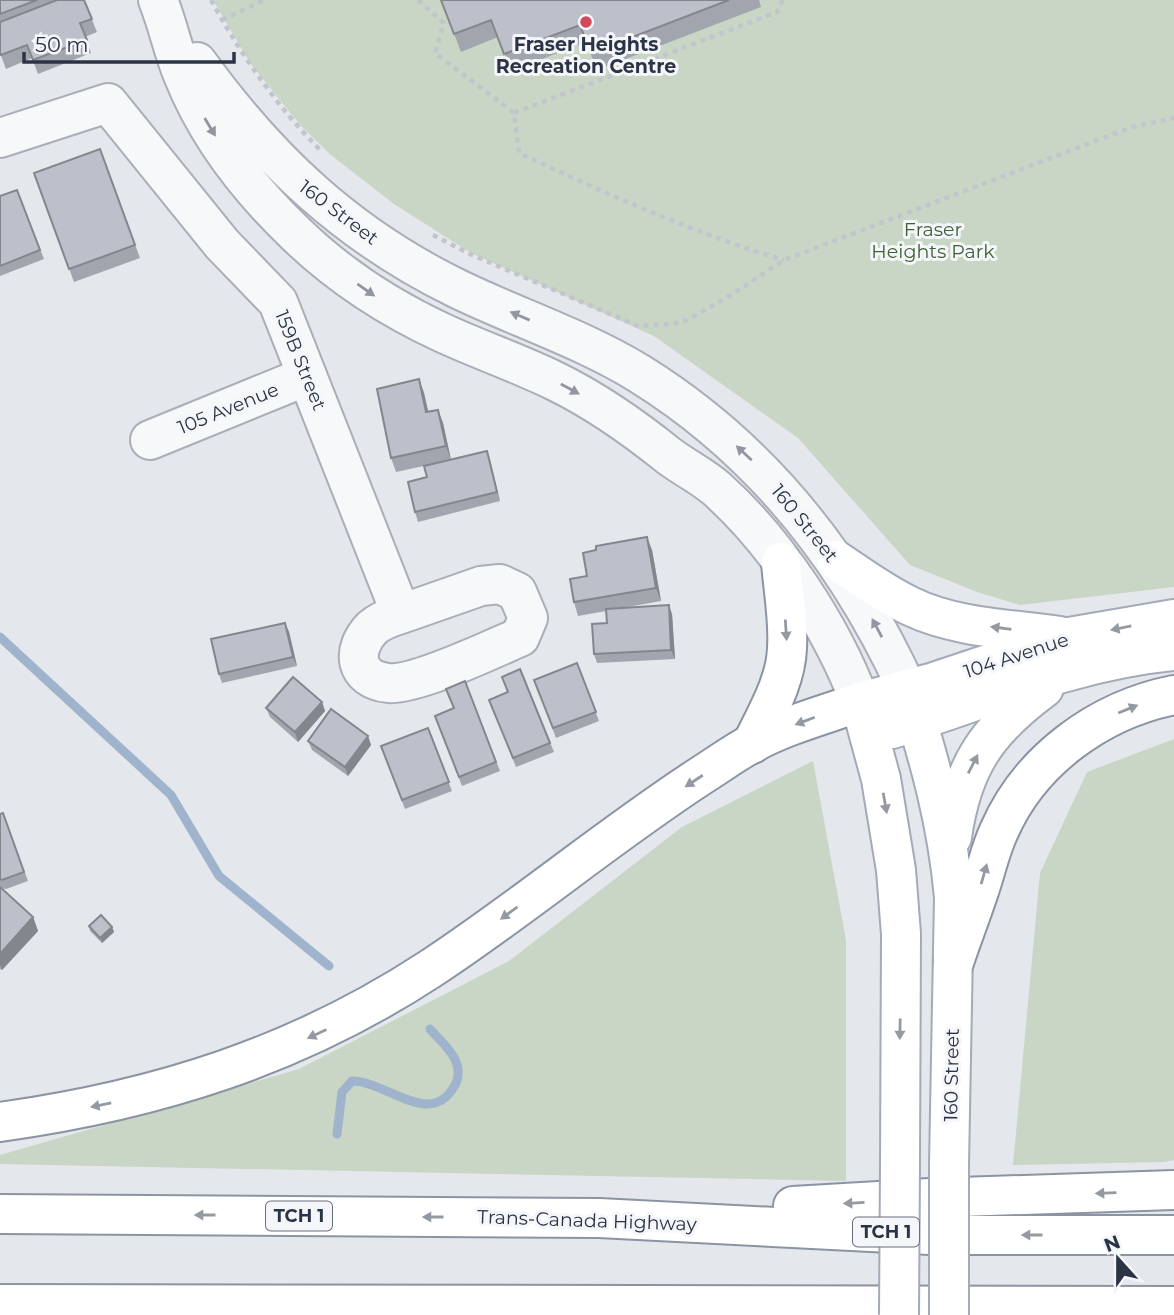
<svg xmlns="http://www.w3.org/2000/svg" width="1174" height="1315" font-family="Montserrat,sans-serif">
<style>
.green{fill:#c9d6c5}
.lines{fill:none;stroke-linecap:round;stroke-linejoin:round}
.stream{stroke:#9fb4cc;stroke-width:9}
.minor-casing{stroke:#a9aeb7;stroke-width:42}
.major-casing{stroke:#a3abb8;stroke-width:42}
.highway-casing{stroke:#8b94a3;stroke-width:42}
.path{stroke:#c2c5cb;stroke-width:4.5;stroke-dasharray:5 5;stroke-linecap:butt}
.minor{stroke:#f7f8fa;stroke-width:38}
.major{stroke:#fff;stroke-width:38}
.highway{stroke:#fff;stroke-width:38}
.major-bridge-casing{stroke:#a3abb8;stroke-width:42;stroke-linecap:butt}
.major-bridge{stroke:#fff;stroke-width:38}
.wall{fill:#a1a5ae}
.shaded-wall{fill:#83868d}
.building{fill:#bbc0ca;stroke:#83868d;stroke-width:2}
.oneway{fill:#9196a0}
.oneway2{fill:#959aa2}
.poi-dot{fill:#d1495b;stroke:#f4f6f9;stroke-width:2.5}
.labels{text-anchor:middle;stroke-width:6;stroke-linejoin:round;paint-order:stroke}
.shield{fill:#f4f6f9;stroke:#676e7b;stroke-width:2}
.shield-label{font-size:18px;font-weight:bold;fill:#2b3445}
.poi-label{font-size:19px;font-weight:bold;fill:#2b3445;stroke:#f4f6f9}
.street-label{font-size:19px;fill:#2b3445;stroke:#f4f6f9}
.park-label{font-size:19px;fill:#3f6138;stroke:#f4f6f9}
</style>
<rect width="100%" height="100%" fill="#e4e7ec"/>
<g class="green">
<polygon points="213,0 1174,0 1174,587 1020,605 977,592 910,565 798,438 654,336 471,253 394,204 331,155 301,126 250,63"/>
<polygon points="1174,739 1174,1160 1164,1162 1013,1165 1040,873 1087,772"/>
<polygon points="813,761 846,940 846,1181 0,1164 0,1155 299,1069 509,961 682,827"/>
</g>
<g class="lines">
<g class="stream">
<polyline points="0,637 171,795 219,876 329,966"/>
<path d="M337,1134L342,1092L352,1081C387,1081 431,1130 455,1085C467,1062 443,1044 430,1029"/>
</g>
<defs>
<g id="minor">
<path d="M158,0C168,25 173,51 183,75C207,135 249,189 295,233C338,275 389,308 443,333C480,350 518,363 555,381C596,401 633,427 669,456C685,468 702,476 717,489C777,543 832,627 860,702"/>
<path d="M197,62C268,160 347,235 458,289C518,318 583,339 640,374C762,450 848,560 907,689"/>
<path d="M0,138L108,103L222,244L278,302L401,614C391,617 380,621 372,628C351,650 354,679 388,683C415,686 492,649 520,637L528,618L517,592L500,584L481,586L401,614"/>
<polyline points="150,440 307,376"/>
</g>
<g id="major">
<path d="M836,560C860,576 884,594 910,606C955,628 1011,629 1060,636"/>
<path d="M907,689C930,761 947,822 954,897L949,1165"/>
<path d="M892,729C985,700 1076,660 1174,651"/>
<path d="M952,837C962,766 987,730 1044,688"/>
<polyline points="900,1164 901,934 896,870 881,779 860,702 934,682 1069,637 1174,619"/>
</g>
<g id="highway">
<path d="M752,744C766,714 786,682 787,648C789,620 783,590 781,562"/>
<path d="M954,962C962,938 971,915 979,891C986,871 990,850 999,831C1030,760 1099,710 1174,695"/>
<path d="M0,1122C157,1100 297,1056 430,969C523,908 608,836 702,775C718,765 734,753 751,744C785,725 824,715 860,702"/>
<polyline points="793,1206 930,1198 1174,1190"/>
<polyline points="0,1214 599,1218 930,1235 1174,1235"/>
<polyline points="0,1304 1174,1306"/>
</g>
</defs>
<use href="#minor" class="minor-casing"/>
<use href="#major" class="major-casing"/>
<use href="#highway" class="highway-casing"/>
<g class="path">
<path d="M211,0C241,55 276,105 320,150"/>
<path d="M418,0L444,23L435,53L514,113L519,153C605,193 693,233 784,260"/>
<polyline points="222,20 264,0"/>
<polyline points="514,113 777,12 783,0"/>
<polyline points="433,235 470,254 638,326 673,324 687,320 728,297 784,260 1132,127 1174,118"/>
</g>
<use href="#minor" class="minor"/>
<use href="#major" class="major"/>
<use href="#highway" class="highway"/>
<defs>
<g id="major-bridge">
<polyline points="899,1315 900,1164"/>
<polyline points="949,1315 949,1165"/>
</g>
</defs>
<use href="#major-bridge" class="major-bridge-casing"/>
<use href="#major-bridge" class="major-bridge"/>
</g>
<g class="wall">
<polygon points="0,0 84,0 97,32 85,37 91,53 38,74 32,58 6,69 0,53"/>
<polygon points="441,0 759,0 761,7 597,70 586,42 511,71 498,37 461,52"/>
<polygon points="100,149 140,258 74,282 34,173"/>
<polygon points="17,190 44,259 0,276 0,196"/>
<polygon points="419,379 424,393 428,411 438,410 443,423 451,460 396,472 391,458"/>
<polygon points="487,451 500,501 418,522 415,512 427,477"/>
<polygon points="652,550 661,601 622,608 672,614 675,659 597,663 594,654 607,623 606,611 578,616 574,602"/>
<polygon points="285,623 289,632 297,666 222,683 219,674"/>
<polygon points="577,663 599,721 556,738 534,680"/>
<polygon points="520,669 554,752 516,767 489,700 508,692"/>
<polygon points="465,681 500,771 462,786 435,716 454,708"/>
<polygon points="322,702 325,711 298,742 270,717 266,708"/>
<polygon points="428,728 452,791 405,809 381,746"/>
<polygon points="368,736 371,745 348,776 312,750 308,741"/>
<polygon points="3,813 28,881 6,889 0,888 33,917 38,931 2,970 0,969 0,814"/>
<polygon points="89,926 112,927 114,932 102,943 90,931"/>
</g>
<g class="shaded-wall">
<polygon points="419,379 424,393 431,425 426,412"/>
<polygon points="438,410 443,423 451,460 446,446"/>
<polygon points="487,451 490,460 500,501 497,492"/>
<polygon points="647,537 652,550 661,601 656,588"/>
<polygon points="669,605 672,614 675,659 671,650"/>
<polygon points="285,623 289,632 297,666 293,657"/>
<polygon points="322,702 325,711 298,742 295,732"/>
<polygon points="368,736 371,745 348,776 345,767"/>
<polygon points="33,917 38,931 2,970 0,965 0,954"/>
<polygon points="112,927 114,932 102,943 100,938"/>
</g>
<g class="building">
<polygon points="0,0 37,0 0,14"/>
<polygon points="57,0 84,0 92,19 80,23 87,40 33,60 27,45 1,55 0,52 0,22"/>
<polygon points="441,0 729,0 591,53 580,25 504,54 491,20 454,34"/>
<polygon points="100,149 135,245 69,269 34,173"/>
<polygon points="17,190 40,250 0,266 0,196"/>
<polygon points="419,379 426,412 438,410 446,446 391,458 377,389"/>
<polygon points="487,451 497,492 415,512 408,482 427,477 424,466"/>
<polygon points="647,537 656,588 574,602 570,579 587,576 583,553 596,550 596,546"/>
<polygon points="669,605 671,650 594,654 592,624 607,623 606,609"/>
<polygon points="285,623 293,657 219,674 211,639"/>
<polygon points="577,663 596,712 553,728 534,680"/>
<polygon points="520,669 550,743 513,758 489,700 508,692 502,677"/>
<polygon points="293,677 322,702 295,732 266,708"/>
<polygon points="465,681 496,762 459,777 435,716 454,708 446,689"/>
<polygon points="331,709 368,736 345,767 308,741"/>
<polygon points="428,728 449,782 402,800 381,746"/>
<polygon points="3,813 24,872 2,880 0,879 0,814"/>
<polygon points="0,887 33,917 0,954"/>
<polygon points="101,915 112,927 100,938 89,926"/>
</g>
<defs><path id="oneway-solid" d="M-6-.8H1V-3.2L6.5 0L1 3.2V.8H-6Z" transform="scale(1.75)"/></defs>
<g class="oneway">
<use href="#oneway-solid" transform="translate(210 127) rotate(59)"/>
<use href="#oneway-solid" transform="translate(366 290) rotate(35)"/>
<use href="#oneway-solid" transform="translate(520 316) rotate(-157)"/>
<use href="#oneway-solid" transform="translate(570 389) rotate(29)"/>
<use href="#oneway-solid" transform="translate(744 453) rotate(-137)"/>
<use href="#oneway-solid" transform="translate(877 628) rotate(-118)"/>
</g>
<g class="oneway2">
<use href="#oneway-solid" transform="translate(1001 628) rotate(-172)"/>
<use href="#oneway-solid" transform="translate(1121 628) rotate(169)"/>
<use href="#oneway-solid" transform="translate(786 630) rotate(86)"/>
<use href="#oneway-solid" transform="translate(1128 709) rotate(-22)"/>
<use href="#oneway-solid" transform="translate(805 721) rotate(159)"/>
<use href="#oneway-solid" transform="translate(973 764) rotate(-63)"/>
<use href="#oneway-solid" transform="translate(694 781) rotate(147)"/>
<use href="#oneway-solid" transform="translate(885 803) rotate(80)"/>
<use href="#oneway-solid" transform="translate(984 874) rotate(-74)"/>
<use href="#oneway-solid" transform="translate(509 913) rotate(144)"/>
<use href="#oneway-solid" transform="translate(900 1029) rotate(91)"/>
<use href="#oneway-solid" transform="translate(317 1034) rotate(155)"/>
<use href="#oneway-solid" transform="translate(101 1105) rotate(168)"/>
<use href="#oneway-solid" transform="translate(1106 1193) rotate(178)"/>
<use href="#oneway-solid" transform="translate(854 1203) rotate(177)"/>
<use href="#oneway-solid" transform="translate(205 1215) rotate(-180)"/>
<use href="#oneway-solid" transform="translate(433 1217) rotate(-180)"/>
<use href="#oneway-solid" transform="translate(1032 1235) rotate(-180)"/>
</g>
<circle class="poi-dot" cx="586" cy="22" r="7"/>
<g class="labels">
<g class="shield">
<rect x="266" y="1201.5" width="66" height="29" rx="5"/>
<rect x="853" y="1217.5" width="66" height="29" rx="5"/>
</g>
<g class="shield-label">
<text x="299" y="1222">TCH 1</text>
<text x="886" y="1238">TCH 1</text>
</g>
<g class="poi-label">
<text x="586" y="51">Fraser Heights<tspan x="586" dy="22">Recreation Centre</tspan></text>
</g>
<g class="street-label">
<text transform="translate(339 212) rotate(37)" y="7">160 Street</text>
<text transform="translate(301 360) rotate(68)" y="7">159B Street</text>
<text transform="translate(228 408) rotate(-22)" y="7">105 Avenue</text>
<text transform="translate(805 523) rotate(51)" y="7">160 Street</text>
<text transform="translate(1016 655) rotate(-18)" y="7">104 Avenue</text>
<text transform="translate(951 1075) rotate(-89)" y="7">160 Street</text>
<text transform="translate(587 1220) rotate(2)" y="7">Trans-Canada Highway</text>
</g>
<g class="park-label">
<text x="933" y="236">Fraser<tspan x="933" dy="22">Heights Park</tspan></text>
</g>
</g>
<g transform="translate(1118 1259) rotate(339)" stroke="#f4f6f9" stroke-width="5" paint-order="stroke">
<path d="M0-5L12 26L0 18L-12 26Z" fill="#2b3445"/>
<text y="-10" font-size="19" font-weight="bold" text-anchor="middle" fill="#2b3445">N</text>
</g>
<path d="M24 52v10h210v-10" fill="none" stroke="#2b3445" stroke-width="3.5"/>
<text x="35" y="52" font-size="21" fill="#2b3445" stroke="#f4f6f9" stroke-width="5" paint-order="stroke">50 m</text>
</svg>
